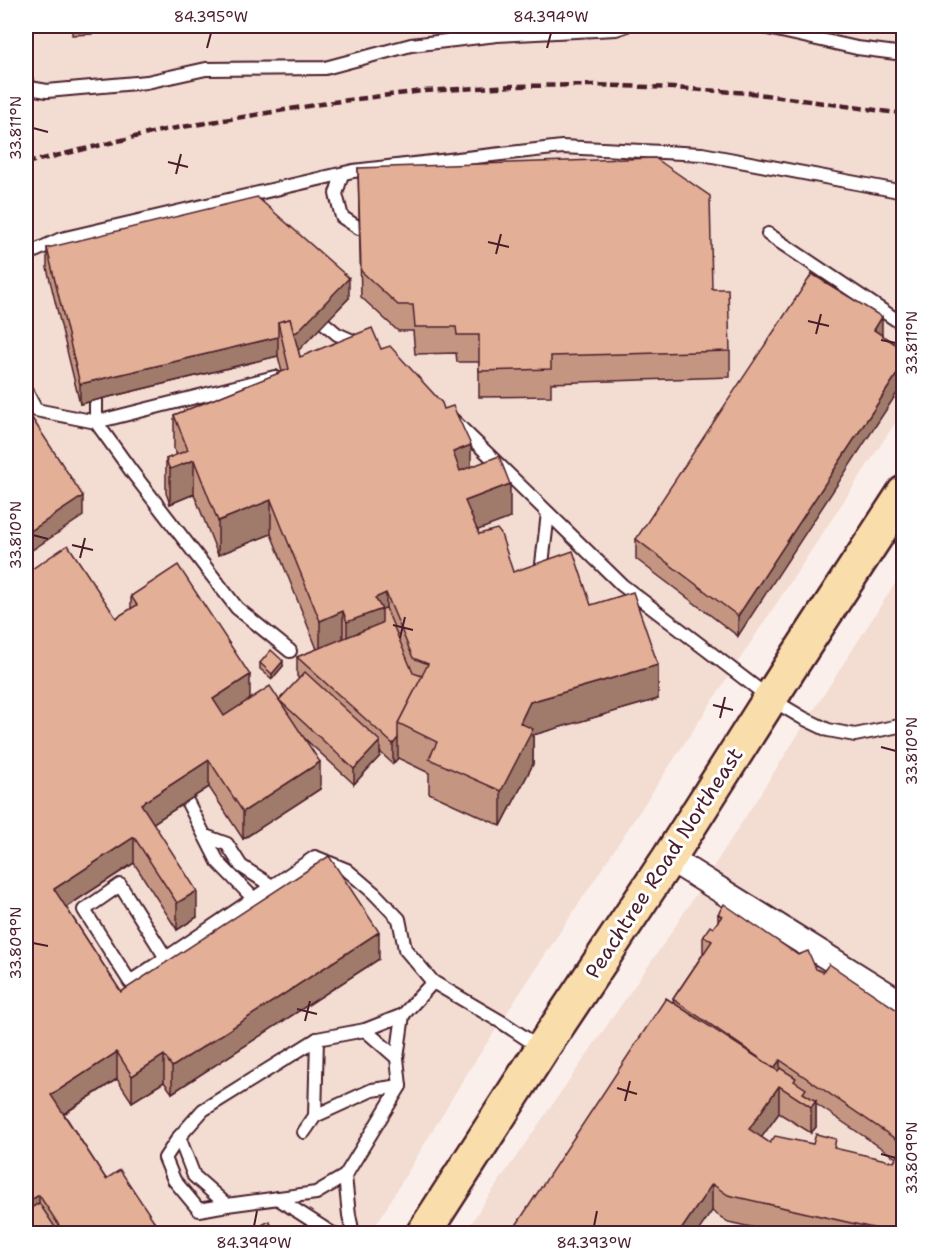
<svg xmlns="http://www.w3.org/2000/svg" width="929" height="1259" font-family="'Shantell Sans',sans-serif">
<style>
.built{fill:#f3dcd1}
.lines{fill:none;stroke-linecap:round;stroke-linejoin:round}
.lane-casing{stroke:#4a1f2b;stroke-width:16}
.street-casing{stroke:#4a1f2b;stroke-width:28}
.highway-casing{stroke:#4a1f2b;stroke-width:38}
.lane{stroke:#fff;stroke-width:12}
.street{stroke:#fff;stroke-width:24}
.highway{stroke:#f9deab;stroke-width:33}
.rail{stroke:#4a1f2b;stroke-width:4.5;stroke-dasharray:9 4.5;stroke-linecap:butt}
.wall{fill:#c49682;stroke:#4a1f2b;stroke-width:1.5;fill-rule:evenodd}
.shaded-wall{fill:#a07a6a;stroke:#4a1f2b;stroke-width:1.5}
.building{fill:#e4af97;stroke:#4a1f2b;stroke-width:1.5}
.ticks{fill:none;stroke:#4a1f2b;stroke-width:2}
.labels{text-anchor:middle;stroke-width:6;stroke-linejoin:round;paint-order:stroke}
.street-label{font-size:21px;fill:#4a1f2b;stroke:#fff}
.neatline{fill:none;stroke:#4a1f2b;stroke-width:2}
.ticks-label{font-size:15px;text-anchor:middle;fill:#4a1f2b}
</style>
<rect width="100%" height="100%" fill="#faefea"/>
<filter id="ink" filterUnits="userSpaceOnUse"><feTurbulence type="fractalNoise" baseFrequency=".0167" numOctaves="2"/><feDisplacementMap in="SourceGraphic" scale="12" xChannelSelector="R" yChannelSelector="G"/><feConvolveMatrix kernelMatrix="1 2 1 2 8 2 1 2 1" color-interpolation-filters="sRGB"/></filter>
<g filter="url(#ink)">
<g class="built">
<polygon points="26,26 903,26 903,411 466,1075 371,1233 26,1233"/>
<polygon points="903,571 903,1233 465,1234 480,1209 669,936"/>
</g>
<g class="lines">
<defs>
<g id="lane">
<polyline points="759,26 857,48 904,54"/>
<polyline points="26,80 30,88 47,91 147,82 206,69 325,68 411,45 497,35 616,29 625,26"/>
<polyline points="342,174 336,194 342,217 359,228"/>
<polyline points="768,234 904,325"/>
<polyline points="26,255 61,239 353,171 562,147 702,154 904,192"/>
<polyline points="324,323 337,334 362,345"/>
<polyline points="26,391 36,410 96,422 275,377"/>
<polyline points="96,400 96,422 132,472 237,608 290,651"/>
<polyline points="453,420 622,585 771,699 803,718 828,730 855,735 904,725"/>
<polyline points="548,576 542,564 548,513"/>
<polyline points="187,801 218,862 254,899"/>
<polyline points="205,836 227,844 241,866 272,886"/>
<polyline points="166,958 130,982 84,910 120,885 166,958 315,857 347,870 374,893 399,919 405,949 433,982 403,1015 365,1030 317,1039 203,1110 179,1137 165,1158 174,1180 199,1210 227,1205 316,1193 345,1176"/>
<polyline points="433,982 503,1023 542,1049"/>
<polyline points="365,1030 397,1058"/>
<polyline points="317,1039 315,1116 372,1090 400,1086"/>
<polyline points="304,1132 315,1116"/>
<polyline points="179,1137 194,1176 227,1205"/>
<polyline points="277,1198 333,1234"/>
<polyline points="353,1234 349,1215 345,1176 400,1086 397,1058 403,1015"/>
</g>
<polyline id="street" points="669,858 904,1005"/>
<polyline id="highway" points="423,1234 542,1049 669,858 789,669 904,493"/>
</defs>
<use href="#lane" class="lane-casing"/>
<use href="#street" class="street-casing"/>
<use href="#highway" class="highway-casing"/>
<use href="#lane" class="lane"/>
<use href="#street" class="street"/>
<use href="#highway" class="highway"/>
<polyline class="rail" points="26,163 164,130 333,102 422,91 513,86 596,85 673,88 751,93 904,114"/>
</g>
<g class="wall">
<polygon points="72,26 92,26 92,34 72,35"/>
<polygon points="809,26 836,26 834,33"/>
<polygon points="358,168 712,289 730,351 730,377 551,383 551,396 479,397 479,362 457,362 456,353 415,354 413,331 398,331 361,297"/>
<polygon points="47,248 349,298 298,350 300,357 381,349 444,409 471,467 510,518 477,530 479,534 513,572 591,605 658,699 533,735 533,764 501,826 429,793 429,773 398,758 393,764 380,752 380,756 354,784 304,738 320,789 243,839 209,787 153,823 197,917 177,930 134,863 66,907 121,992 379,959 172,1093 164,1082 132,1102 117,1079 64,1114 106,1179 162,1233 26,1233 26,573 116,618 131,609 131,596 250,699 279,700 299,679 297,676 297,657 317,649 271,534 218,555 194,494 170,504 166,493 166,459 177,455 174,449 174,415 282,372 278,356 80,404 47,268"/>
<polygon points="882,335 738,636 636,559 636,539"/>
<polygon points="260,663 283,666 272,679 260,669"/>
<path d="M718,914L816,969L903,1014V1233H779L728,1222L712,1211L673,999L703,954V936L713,928L718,922ZM816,1104L896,1158L894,1162L836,1149L770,1143L761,1137L779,1113L811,1133L816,1127Z"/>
</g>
<g class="shaded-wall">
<polygon points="349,278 349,298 297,352 281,336"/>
<polygon points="882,317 882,337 874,330"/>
<polygon points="278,337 278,356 80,404 80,384"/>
<polygon points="903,365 903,384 738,636 738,616"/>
<polygon points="471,445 471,479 453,487 453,452"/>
<polygon points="194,460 194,494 170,504 170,469"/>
<polygon points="510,484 510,518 465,535 465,501"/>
<polygon points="83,496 83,516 26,554 26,534"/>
<polygon points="271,500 271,534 218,555 218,521"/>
<polygon points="386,593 386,627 347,657 347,622 375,598"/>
<polygon points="343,611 343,645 320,655 320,621"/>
<polygon points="283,661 283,666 272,679 272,674"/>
<polygon points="658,665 658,699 533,735 533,764 501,826 501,791 520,723 530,702"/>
<polygon points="250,675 250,702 213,726 213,699"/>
<polygon points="398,738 398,758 393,764 393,744"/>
<polygon points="380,741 380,756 354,784 354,769"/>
<polygon points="209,760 209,787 141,831 141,804"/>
<polygon points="320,762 320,789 243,839 243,812"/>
<polygon points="134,837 134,863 54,915 54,889"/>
<polygon points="197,891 197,917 177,930 177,903"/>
<polygon points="379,932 379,959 172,1093 172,1067"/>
<polygon points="117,1052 117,1079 51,1122 51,1095"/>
<polygon points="164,1055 164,1082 132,1102 132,1076"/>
<polygon points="780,1060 780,1079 774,1087 774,1068"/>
<polygon points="779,1086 779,1113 749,1155 749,1129"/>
<polygon points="816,1101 816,1127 811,1133 811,1107"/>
<polygon points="712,1184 712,1211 697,1233 679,1233"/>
<polygon points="39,1195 39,1222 26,1230 26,1203"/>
</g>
<g class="building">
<polygon points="655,158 710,196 712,289 728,289 730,351 551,356 551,369 479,371 479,335 457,335 456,327 415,327 413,305 398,305 361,271 358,168"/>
<polygon points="257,197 349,278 297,332 294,333 290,319 278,322 278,337 80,384 47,248"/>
<polygon points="812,274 882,317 874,330 903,349 903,365 738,616 636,539"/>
<polygon points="290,319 300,357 372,328 381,349 390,346 442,403 444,409 453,406 471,445 453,452 460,471 499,456 510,484 465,501 479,534 497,529 501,534 513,572 573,551 591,605 633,592 658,665 530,702 520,723 533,729 501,791 429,759 437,742 398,723 428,664 413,658 386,593 375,598 382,609 347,622 343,611 320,621 271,500 218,521 194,460 170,469 168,465 166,459 188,450 174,415 289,369 278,322"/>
<polygon points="26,409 83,496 26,534"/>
<polygon points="68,545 116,618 137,605 131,596 178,565 250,675 213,699 224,716 270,686 320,762 243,812 209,760 141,804 197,891 177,903 134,837 54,889 121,992 329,856 379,932 172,1067 164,1055 132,1076 117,1052 51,1095 106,1179 120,1170 162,1233 64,1233 39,1195 26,1203 26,573"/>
<polygon points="386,608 413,673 422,676 398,723 398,738 393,744 297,657 382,623 382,609"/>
<polygon points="271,650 283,661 272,674 260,663"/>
<polygon points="305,672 380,741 354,769 279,700"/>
<polygon points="724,904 798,955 808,951 816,969 823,972 829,964 903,1014 903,1144 780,1060 774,1068 673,999 712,941 703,936 710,926 713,928 722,916 718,914"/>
<polygon points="666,998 778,1071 780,1068 796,1078 794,1081 806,1089 803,1093 816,1101 811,1107 779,1086 749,1129 770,1143 775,1136 813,1144 816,1134 836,1139 834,1148 894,1162 903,1147 903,1233 895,1233 728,1195 712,1184 679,1233 511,1233"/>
<polygon points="39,1203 59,1233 26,1233 26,1211"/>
<polygon points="269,1221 276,1233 248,1233"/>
</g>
</g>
<path class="ticks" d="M207,48L211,33M547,48L551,33M33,128L48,132M168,162L188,167M176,174L181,154M488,242L509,247M496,254L501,234M808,321L829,326M816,334L821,314M881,340L896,343M33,535L48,539M72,545L93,550M80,558L85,538M393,625L413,630M400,638L405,617M713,705L733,710M720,718L725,697M881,747L896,751M33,943L48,946M297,1009L317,1014M305,1021L310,1001M617,1088L637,1094M625,1101L630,1081M881,1154L896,1158M254,1226L257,1211M594,1226L597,1211"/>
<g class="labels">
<g class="street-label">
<text transform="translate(664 863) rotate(-57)" y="7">Peachtree Road Northeast</text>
</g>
</g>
<rect width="929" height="1259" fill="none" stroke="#fff" stroke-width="66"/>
<rect x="33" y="33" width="863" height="1193" class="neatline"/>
<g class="ticks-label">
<text x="211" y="22">84.395°W</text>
<text x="551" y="22">84.394°W</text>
<text transform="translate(16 128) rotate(-90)" y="5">33.811°N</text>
<text transform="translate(912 343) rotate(-90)" y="5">33.811°N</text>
<text transform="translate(16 535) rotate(-90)" y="5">33.810°N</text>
<text transform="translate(912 751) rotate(-90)" y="5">33.810°N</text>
<text transform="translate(16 943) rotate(-90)" y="5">33.809°N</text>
<text transform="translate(912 1158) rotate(-90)" y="5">33.809°N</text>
<text x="254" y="1248">84.394°W</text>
<text x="594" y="1248">84.393°W</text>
</g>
</svg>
